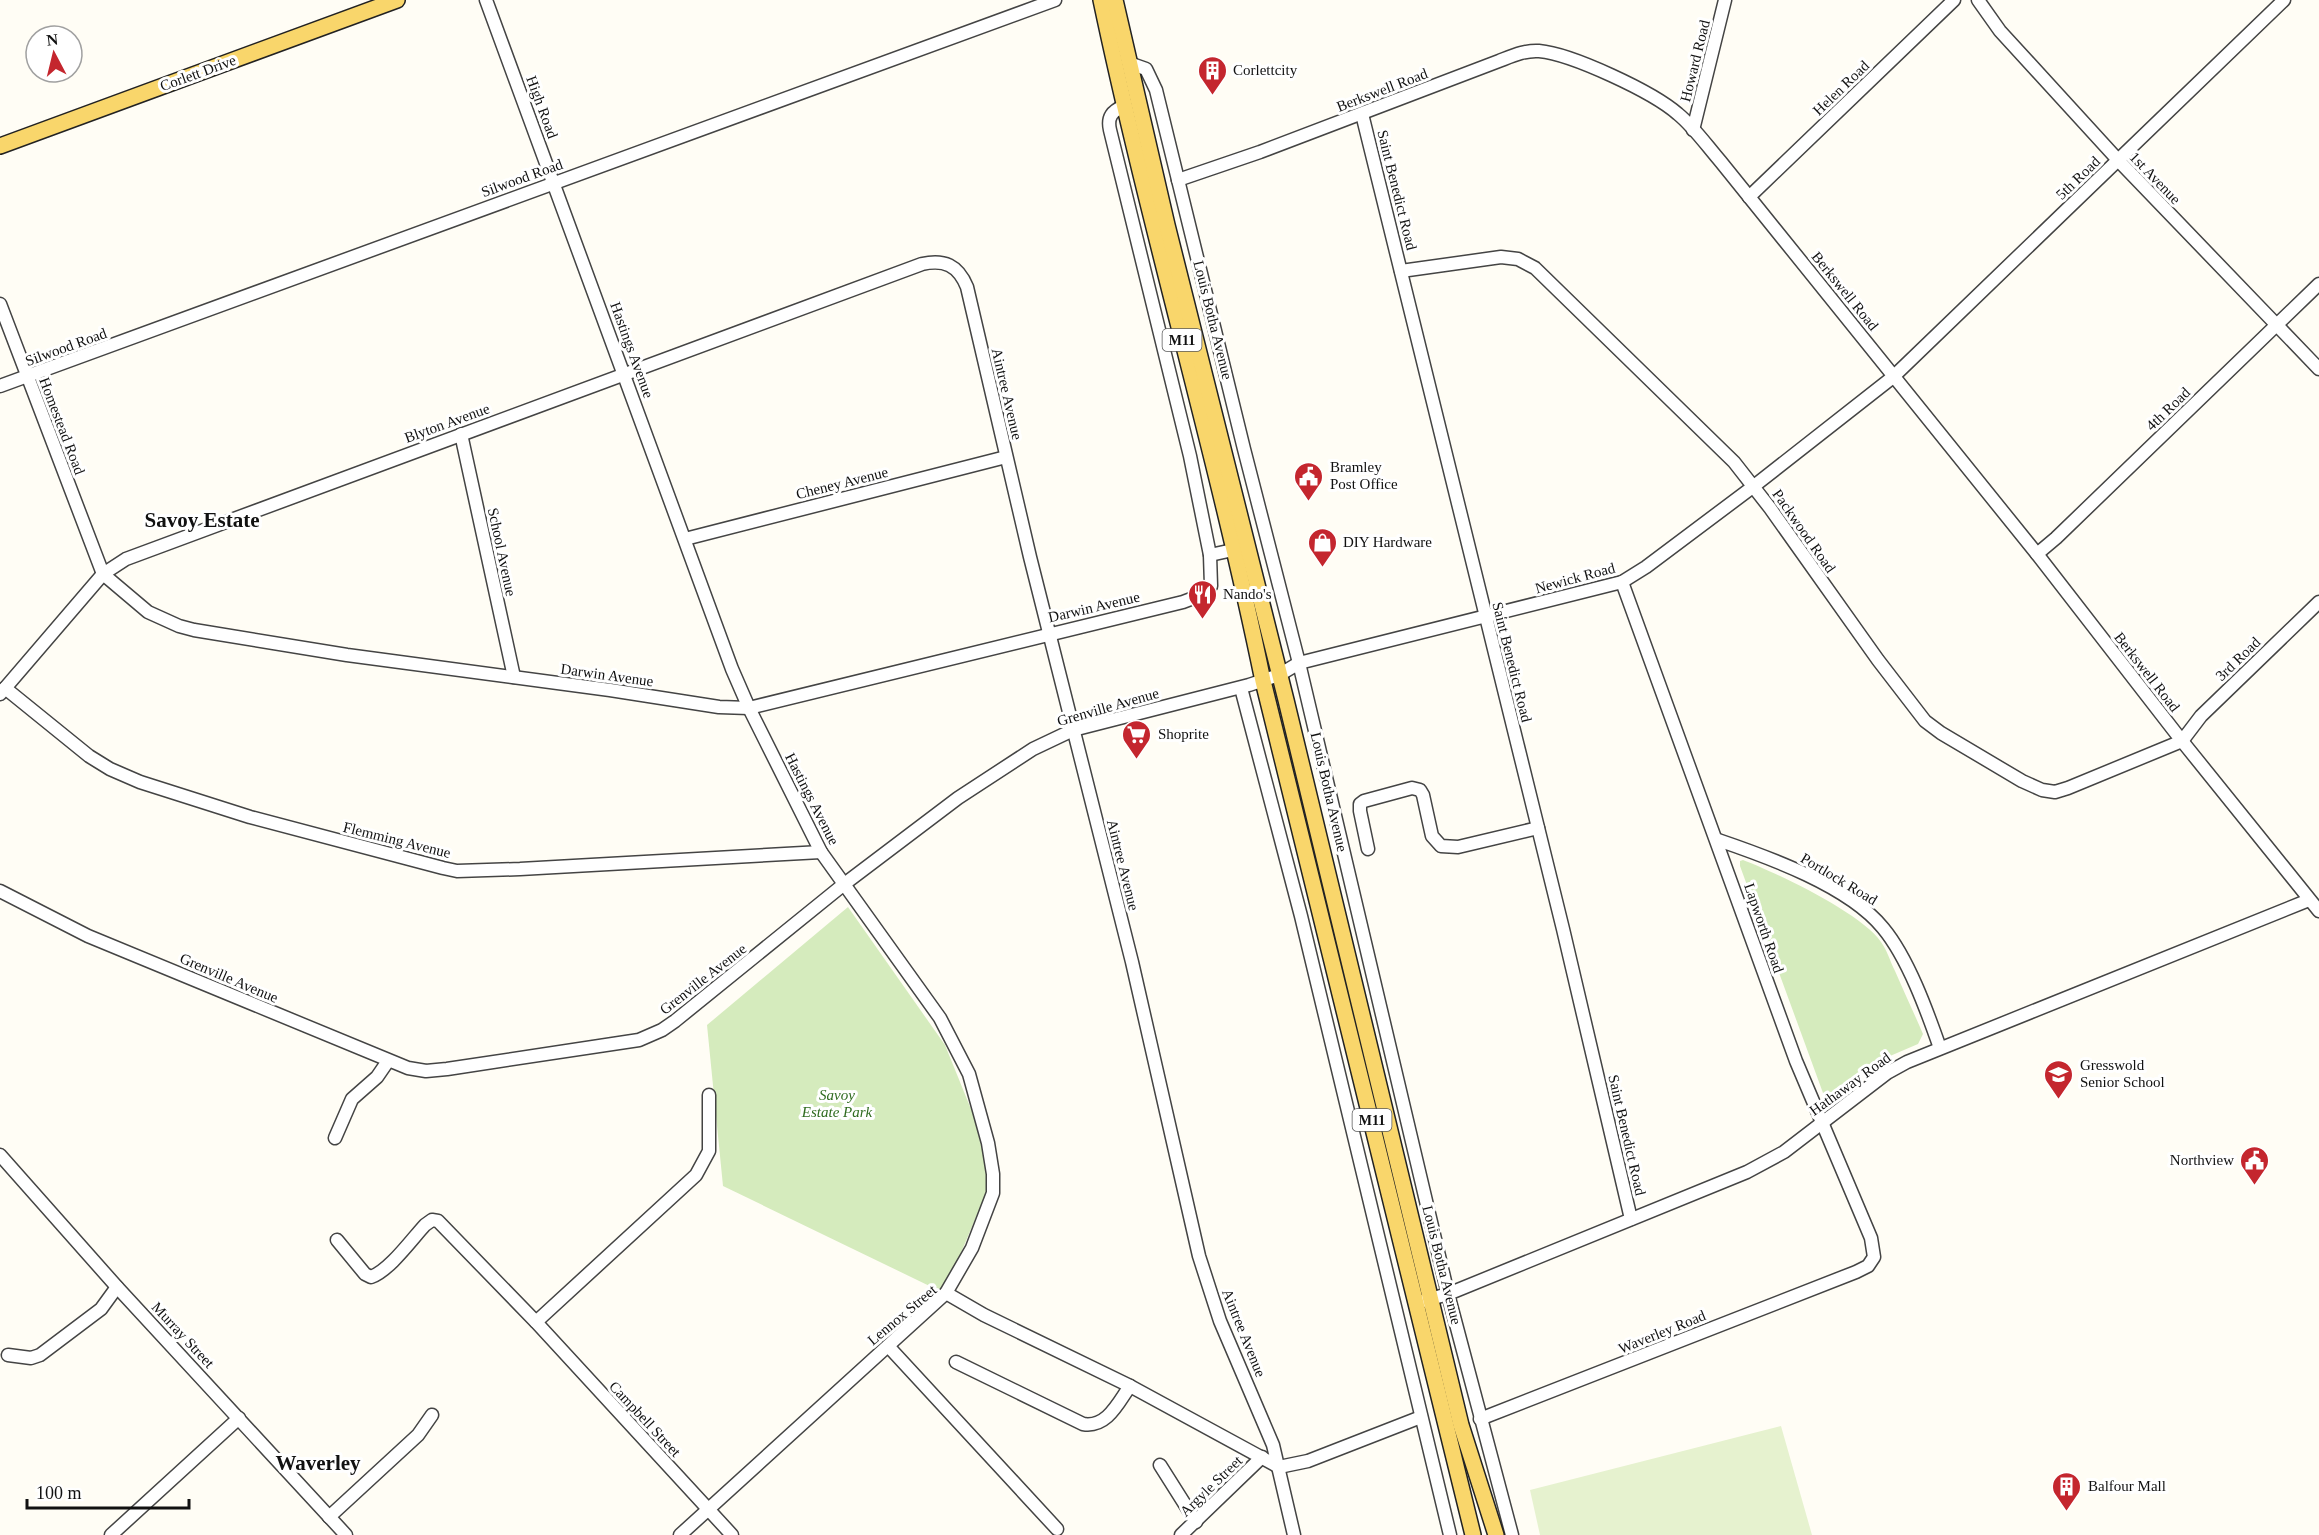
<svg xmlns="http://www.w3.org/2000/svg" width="2319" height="1535" font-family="Georgia,serif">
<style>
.green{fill:#d5ebbd}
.pitch{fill:#e6f2cf}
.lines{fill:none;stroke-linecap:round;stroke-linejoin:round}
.minor-casing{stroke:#444;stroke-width:15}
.major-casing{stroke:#222;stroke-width:18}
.minor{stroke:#fff;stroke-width:12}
.major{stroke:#f9d66b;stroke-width:15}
.labels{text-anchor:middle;stroke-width:6;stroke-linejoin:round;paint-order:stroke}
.shield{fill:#fff;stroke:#585858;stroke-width:1.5}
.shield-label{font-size:14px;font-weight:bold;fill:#111}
.street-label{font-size:15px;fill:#111;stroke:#fff}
.poi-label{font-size:15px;fill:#111;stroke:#fff;text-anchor:start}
.park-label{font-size:15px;font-style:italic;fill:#2f6b1f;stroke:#fff}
.district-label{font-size:21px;font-weight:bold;fill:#111;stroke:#fff}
</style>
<rect width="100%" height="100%" fill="#fffdf5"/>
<g class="green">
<path d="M1743,860C1777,873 1861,913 1881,942C1887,950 1890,961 1895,971C1904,992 1914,1013 1923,1034L1918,1044L1883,1059L1839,1093L1828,1096L1823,1093L1740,866V861Z"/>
<polygon points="848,907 945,1045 975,1119 990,1184 944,1293 723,1186 707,1025"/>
</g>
<polygon class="pitch" points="1781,1426 1812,1535 1540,1535 1530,1490"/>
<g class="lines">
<defs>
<g id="minor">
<polyline points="486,0 732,669 749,708 821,852 940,1018 969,1074 988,1143 993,1174 993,1193 972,1248 946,1293 680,1535"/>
<polyline points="1978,0 2000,31 2118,160 2319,369"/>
<polyline points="1129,63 1146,69 1156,90 1244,449 1299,663 1448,1294 1512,1535"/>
<polyline points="1362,114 1563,929 1631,1219"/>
<polyline points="1693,130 1725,0"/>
<path d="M1178,180L1260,152L1499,61C1512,56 1525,50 1539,51C1572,54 1653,92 1678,114C1694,127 1707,146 1721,162L2037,554L2182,741L2319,911"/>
<polyline points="1749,197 1954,0"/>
<polyline points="1401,271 1501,257 1518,259 1535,268 1734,462 1770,508 1878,660 1925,721 1941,733 2022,781 2042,790 2055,792 2068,788 2182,741 2201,716 2319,602"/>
<path d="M0,304L103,574L148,612L179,626L194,630L347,655L610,690L719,707L749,708L1183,602L1204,594L1211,586L1210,555L1190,456L1110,130C1107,117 1112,111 1124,106"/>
<polyline points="0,386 1055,0"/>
<polyline points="461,434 514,677"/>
<polyline points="685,539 1006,457"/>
<polyline points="2037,554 2056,538 2319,284"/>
<polyline points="1210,555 1233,550"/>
<polyline points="5,688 89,756 110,769 140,782 250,817 443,868 457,871 520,869 821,852"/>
<polyline points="1241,688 1301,916 1450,1535"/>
<path d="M0,694L103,574L126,559L922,264C944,259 958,265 967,287L1030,557L1132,962L1199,1256L1220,1321L1273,1445L1294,1535"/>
<path d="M1718,840C1768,857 1849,886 1883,928C1908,958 1927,1011 1940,1048"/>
<polyline points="1368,849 1360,811 1360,804 1364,801 1412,788 1420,790 1423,795 1432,836 1441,846 1458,847 1538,828"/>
<polyline points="0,891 88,936 408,1068 426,1071 447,1069 639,1040 662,1030 675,1021 843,885 958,798 1033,749 1073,730 1249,685 1279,675 1299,663 1622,582 1646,567 1754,486 1893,377 2284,0"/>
<polyline points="335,1138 352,1099 377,1077 388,1061"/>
<polyline points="0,1155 117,1287 346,1535"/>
<path d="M337,1240L365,1274L371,1277C389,1271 412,1239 425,1225L432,1220L438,1221L536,1322L732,1535"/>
<polyline points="946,1293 984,1315 1130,1386 1279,1467"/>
<polyline points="1423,1301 1448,1294 1747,1172 1784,1152 1887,1073 1907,1062 2309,900"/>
<polyline points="536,1322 696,1175 709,1151 709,1095"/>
<polyline points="888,1346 1057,1529"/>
<polyline points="8,1355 31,1358 40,1355 101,1309 117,1287"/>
<path d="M956,1362L1083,1424C1107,1428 1118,1403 1130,1386"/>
<polyline points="1480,1419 1856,1272 1868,1266 1874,1257 1871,1238 1796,1061 1622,582"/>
<polyline points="1160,1465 1196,1522"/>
<polyline points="1279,1467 1308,1461 1421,1417"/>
<polyline points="329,1517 418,1435 432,1415"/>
<polyline points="111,1535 239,1418"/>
<polyline points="1181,1535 1262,1457"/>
</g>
<g id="major">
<path d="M1101,0C1149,228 1216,452 1263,681L1473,1535"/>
<polyline points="1115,0 1167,225 1286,700 1461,1425 1496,1535"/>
<polyline points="0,146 397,0"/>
</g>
</defs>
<use href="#minor" class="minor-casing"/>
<use href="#major" class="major-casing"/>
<use href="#minor" class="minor"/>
<use href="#major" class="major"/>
</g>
<defs>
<symbol id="building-pin" viewBox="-11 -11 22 30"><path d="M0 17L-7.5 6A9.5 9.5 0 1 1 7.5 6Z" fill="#c4262e" stroke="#fff"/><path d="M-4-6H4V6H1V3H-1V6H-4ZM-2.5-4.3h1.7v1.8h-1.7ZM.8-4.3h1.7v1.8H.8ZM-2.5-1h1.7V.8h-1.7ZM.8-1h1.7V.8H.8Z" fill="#fff"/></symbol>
<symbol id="civic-pin" viewBox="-11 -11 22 30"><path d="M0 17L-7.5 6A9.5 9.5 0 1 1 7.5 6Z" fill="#c4262e" stroke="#fff"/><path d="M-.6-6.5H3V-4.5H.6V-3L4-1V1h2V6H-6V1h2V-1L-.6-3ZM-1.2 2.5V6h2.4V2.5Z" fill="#fff"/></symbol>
<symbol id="shop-pin" viewBox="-11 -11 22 30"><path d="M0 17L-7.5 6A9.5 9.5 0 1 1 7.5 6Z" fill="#c4262e" stroke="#fff"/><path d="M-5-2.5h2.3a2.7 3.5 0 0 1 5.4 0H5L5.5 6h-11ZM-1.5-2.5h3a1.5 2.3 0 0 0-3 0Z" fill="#fff"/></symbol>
<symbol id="restaurant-pin" viewBox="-11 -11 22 30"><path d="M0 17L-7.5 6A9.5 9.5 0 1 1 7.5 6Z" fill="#c4262e" stroke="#fff"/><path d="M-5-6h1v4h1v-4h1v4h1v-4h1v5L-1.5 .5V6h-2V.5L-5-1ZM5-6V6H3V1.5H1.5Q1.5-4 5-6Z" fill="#fff"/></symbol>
<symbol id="supermarket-pin" viewBox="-11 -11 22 30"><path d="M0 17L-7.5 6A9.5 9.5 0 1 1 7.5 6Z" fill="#c4262e" stroke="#fff"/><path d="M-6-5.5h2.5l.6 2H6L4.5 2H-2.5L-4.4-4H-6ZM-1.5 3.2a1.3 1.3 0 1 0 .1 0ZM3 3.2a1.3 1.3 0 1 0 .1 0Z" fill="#fff"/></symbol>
<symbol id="school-pin" viewBox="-11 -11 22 30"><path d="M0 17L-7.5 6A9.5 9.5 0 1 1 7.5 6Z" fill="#c4262e" stroke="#fff"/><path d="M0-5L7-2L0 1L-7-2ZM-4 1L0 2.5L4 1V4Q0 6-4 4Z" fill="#fff"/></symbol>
</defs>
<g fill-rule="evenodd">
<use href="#building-pin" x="1196" y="54" width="33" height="45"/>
<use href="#civic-pin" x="1292" y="460" width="33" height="45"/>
<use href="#shop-pin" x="1306" y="526" width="33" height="45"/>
<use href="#restaurant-pin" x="1186" y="578" width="33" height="45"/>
<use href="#supermarket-pin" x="1120" y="718" width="33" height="45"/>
<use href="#school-pin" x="2042" y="1058" width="33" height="45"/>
<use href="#civic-pin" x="2238" y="1144" width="33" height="45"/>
<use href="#building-pin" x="2050" y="1470" width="33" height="45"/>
</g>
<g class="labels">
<g class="shield">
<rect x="1162.5" y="329" width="39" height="22" rx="4.5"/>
<rect x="1352.5" y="1109" width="39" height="22" rx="4.5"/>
</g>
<g class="shield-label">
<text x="1182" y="345">M11</text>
<text x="1372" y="1125">M11</text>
</g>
<g class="street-label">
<text transform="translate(1695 61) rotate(-76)" y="5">Howard Road</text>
<text transform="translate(198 73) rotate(-20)" y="5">Corlett Drive</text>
<text transform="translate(1841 88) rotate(-44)" y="5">Helen Road</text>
<text transform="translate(1382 90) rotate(-21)" y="5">Berkswell Road</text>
<text transform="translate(542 107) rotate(70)" y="5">High Road</text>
<text transform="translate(522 178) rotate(-20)" y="5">Silwood Road</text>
<text transform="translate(2078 178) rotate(-44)" y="5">5th Road</text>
<text transform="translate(2155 178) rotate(46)" y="5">1st Avenue</text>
<text transform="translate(1397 190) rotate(76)" y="5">Saint Benedict Road</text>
<text transform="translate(1845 291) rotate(51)" y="5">Berkswell Road</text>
<text transform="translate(1213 320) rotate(76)" y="5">Louis Botha Avenue</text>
<text transform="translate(66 347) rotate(-20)" y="5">Silwood Road</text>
<text transform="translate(632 350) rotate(70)" y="5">Hastings Avenue</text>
<text transform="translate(1007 394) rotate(77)" y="5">Aintree Avenue</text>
<text transform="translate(2168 409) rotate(-44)" y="5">4th Road</text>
<text transform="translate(447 423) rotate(-20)" y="5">Blyton Avenue</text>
<text transform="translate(62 426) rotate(69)" y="5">Homestead Road</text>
<text transform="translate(842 483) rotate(-14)" y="5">Cheney Avenue</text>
<text transform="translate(1804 531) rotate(55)" y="5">Packwood Road</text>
<text transform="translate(502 552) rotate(78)" y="5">School Avenue</text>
<text transform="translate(1575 578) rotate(-15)" y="5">Newick Road</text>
<text transform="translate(1094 607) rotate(-13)" y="5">Darwin Avenue</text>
<text transform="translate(2238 659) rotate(-44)" y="5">3rd Road</text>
<text transform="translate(1512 662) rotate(76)" y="5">Saint Benedict Road</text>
<text transform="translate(2147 672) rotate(52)" y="5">Berkswell Road</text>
<text transform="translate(607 675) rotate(8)" y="5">Darwin Avenue</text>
<text transform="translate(1108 707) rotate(-16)" y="5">Grenville Avenue</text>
<text transform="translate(1329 792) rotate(77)" y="5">Louis Botha Avenue</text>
<text transform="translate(812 799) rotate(63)" y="5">Hastings Avenue</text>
<text transform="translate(397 840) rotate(14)" y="5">Flemming Avenue</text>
<text transform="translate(1123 865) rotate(76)" y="5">Aintree Avenue</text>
<text transform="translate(1839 879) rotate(31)" y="5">Portlock Road</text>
<text transform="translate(1764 928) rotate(71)" y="5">Lapworth Road</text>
<text transform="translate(229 978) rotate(23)" y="5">Grenville Avenue</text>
<text transform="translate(703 979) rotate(-38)" y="5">Grenville Avenue</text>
<text transform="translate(1850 1084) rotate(-36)" y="5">Hathaway Road</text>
<text transform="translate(1627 1135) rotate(77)" y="5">Saint Benedict Road</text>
<text transform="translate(1442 1265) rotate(76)" y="5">Louis Botha Avenue</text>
<text transform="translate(902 1315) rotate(-40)" y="5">Lennox Street</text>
<text transform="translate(1662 1332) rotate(-22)" y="5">Waverley Road</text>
<text transform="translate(1244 1333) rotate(68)" y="5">Aintree Avenue</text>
<text transform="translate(183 1335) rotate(47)" y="5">Murray Street</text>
<text transform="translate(645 1419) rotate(47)" y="5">Campbell Street</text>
<text transform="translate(1211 1486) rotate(-44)" y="5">Argyle Street</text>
</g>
<g class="poi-label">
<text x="1233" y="75">Corlettcity</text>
<text x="1330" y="472">Bramley<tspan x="1330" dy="17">Post Office</tspan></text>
<text x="1343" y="547">DIY Hardware</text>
<text x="1223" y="599">Nando's</text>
<text x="1158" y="739">Shoprite</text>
<text x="2080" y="1070">Gresswold<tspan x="2080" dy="17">Senior School</tspan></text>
<text x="2234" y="1165" text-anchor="end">Northview</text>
<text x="2088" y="1491">Balfour Mall</text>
</g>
<g class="park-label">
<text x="837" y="1100">Savoy<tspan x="837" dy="17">Estate Park</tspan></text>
</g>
<g class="district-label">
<text x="202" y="527">Savoy Estate</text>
<text x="318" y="1470">Waverley</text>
</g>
</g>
<g transform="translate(54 54) rotate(353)"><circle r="28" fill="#ffffff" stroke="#a0a0a0" stroke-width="1.5"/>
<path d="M0-4.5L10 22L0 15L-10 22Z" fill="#c4262e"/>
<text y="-9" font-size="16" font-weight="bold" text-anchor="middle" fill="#111111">N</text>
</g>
<path d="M27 1499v9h162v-9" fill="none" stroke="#111111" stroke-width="3"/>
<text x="36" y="1499" font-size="18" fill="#111111" stroke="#ffffff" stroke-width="4.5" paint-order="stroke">100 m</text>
</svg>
